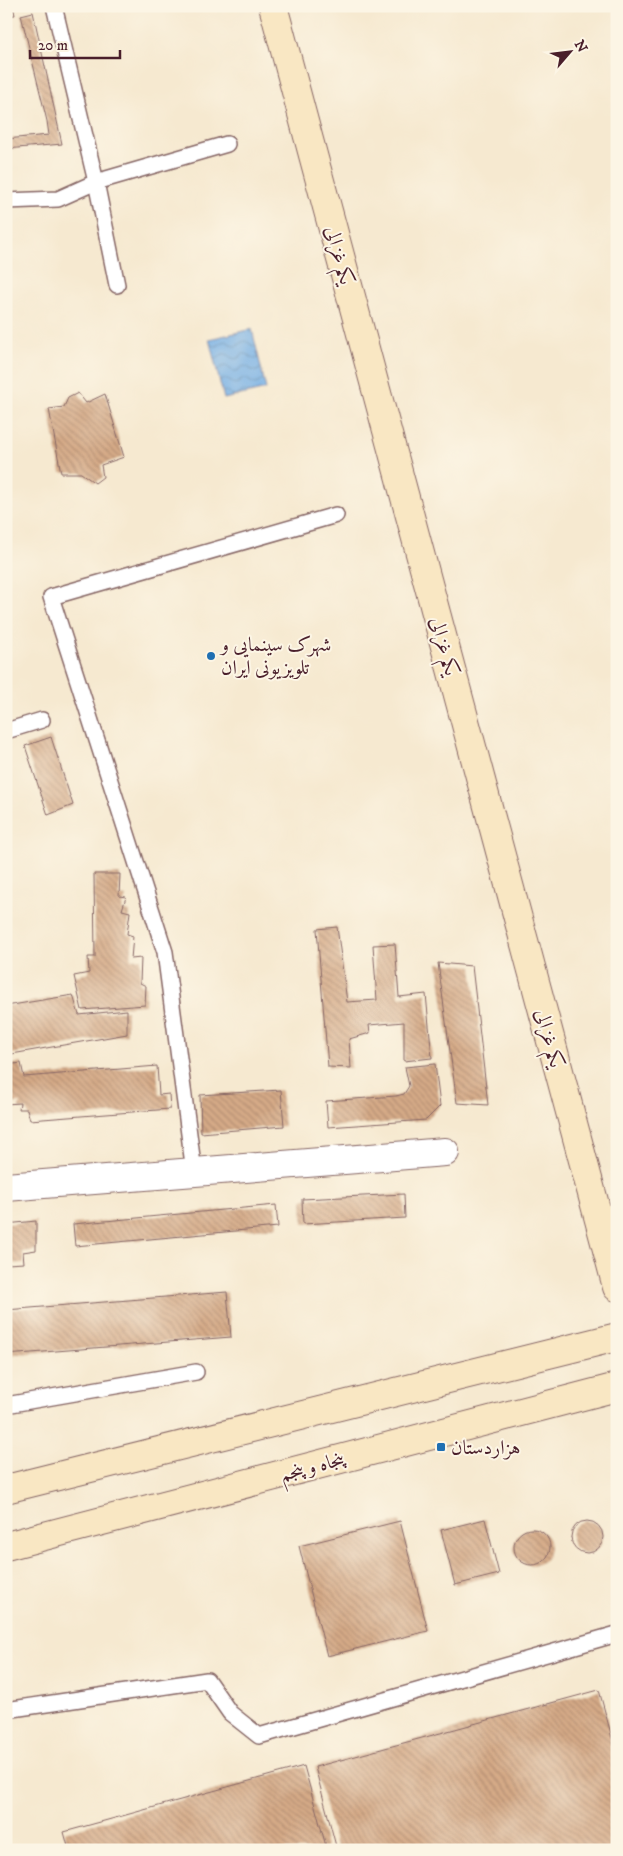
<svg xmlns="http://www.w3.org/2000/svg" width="623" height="1856" font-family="'IM FELL DW Pica',Amiri,serif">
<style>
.water{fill:url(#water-waves);stroke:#5f6788}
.building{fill:url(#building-back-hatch)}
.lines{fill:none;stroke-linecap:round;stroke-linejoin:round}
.lane-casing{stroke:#866665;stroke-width:18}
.street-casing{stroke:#866665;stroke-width:30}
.secondary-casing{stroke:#866665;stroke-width:30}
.lane{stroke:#fff;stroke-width:15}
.street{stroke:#fff;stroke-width:28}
.secondary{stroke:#f9e7c3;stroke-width:28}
.poi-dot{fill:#1f6fb2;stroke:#fcf5e5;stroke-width:2}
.labels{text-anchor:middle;stroke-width:4;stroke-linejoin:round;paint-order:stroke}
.street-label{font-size:20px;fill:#4a1f2b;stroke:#fcf5e5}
.poi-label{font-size:20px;fill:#4a1f2b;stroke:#fcf5e5;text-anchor:start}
</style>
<defs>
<pattern id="water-waves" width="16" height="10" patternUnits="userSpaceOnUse" patternTransform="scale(1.25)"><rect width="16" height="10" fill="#74afe5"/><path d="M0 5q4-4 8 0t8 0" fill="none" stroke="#618eba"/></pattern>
<pattern id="building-back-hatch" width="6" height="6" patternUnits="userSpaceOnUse" patternTransform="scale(1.25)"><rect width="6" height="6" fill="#d5aa87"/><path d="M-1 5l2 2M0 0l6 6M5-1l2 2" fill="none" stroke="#af8a6f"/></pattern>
</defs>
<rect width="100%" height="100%" fill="#fcf5e5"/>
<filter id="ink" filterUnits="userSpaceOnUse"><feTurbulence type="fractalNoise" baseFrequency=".02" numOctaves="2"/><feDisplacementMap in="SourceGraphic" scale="10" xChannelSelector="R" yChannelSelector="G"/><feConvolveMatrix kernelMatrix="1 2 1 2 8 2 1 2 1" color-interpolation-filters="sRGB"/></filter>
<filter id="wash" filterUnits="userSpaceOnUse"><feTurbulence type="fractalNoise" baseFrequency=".0096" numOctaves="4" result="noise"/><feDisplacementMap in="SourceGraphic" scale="20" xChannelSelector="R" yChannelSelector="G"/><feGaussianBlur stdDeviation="1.12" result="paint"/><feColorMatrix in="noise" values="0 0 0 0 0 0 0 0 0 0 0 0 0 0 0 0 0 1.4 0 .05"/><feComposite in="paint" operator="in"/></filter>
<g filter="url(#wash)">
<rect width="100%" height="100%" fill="#f6e9d0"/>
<polygon class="water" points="252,329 266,389 224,399 209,339"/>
<g id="blocks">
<g class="building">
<polygon points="6,6 13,6 15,15 6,16"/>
<polygon points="33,12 62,144 6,149 6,139 49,135 47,121 21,15"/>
<polygon points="78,393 86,403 105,394 124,457 101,465 103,477 95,483 81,473 61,473 49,409 64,407 68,398"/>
<polygon points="51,737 73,805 48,815 25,746"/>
<polygon points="94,874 120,874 119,896 126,897 122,910 130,912 127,934 133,936 131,959 141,958 140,983 146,986 145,1005 82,1010 74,976 89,973 88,957 95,957"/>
<polygon points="337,927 347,1002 377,1000 373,945 395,944 399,997 426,994 432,1058 404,1061 404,1022 369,1025 370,1033 349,1039 351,1068 328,1067 317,929"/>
<polygon points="438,963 472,966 488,1105 457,1103"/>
<polygon points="73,995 79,1015 127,1010 127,1034 6,1055 6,1006"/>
<polygon points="21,1063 24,1077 157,1066 159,1095 169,1094 170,1109 30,1120 27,1109 19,1109 20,1103 6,1104 6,1065"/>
<polygon points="435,1064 440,1106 426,1120 328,1127 326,1101 396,1096 404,1094 409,1086 405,1067"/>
<polygon points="281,1090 284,1126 201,1133 200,1095"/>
<polygon points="404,1194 405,1218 303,1224 302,1199"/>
<polygon points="276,1205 278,1227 75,1246 73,1224"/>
<polygon points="36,1221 36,1250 23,1252 24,1263 7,1264 10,1250 6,1250 6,1224"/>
<polygon points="227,1292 231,1337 6,1355 6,1310"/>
<polygon points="485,1519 499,1574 455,1585 441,1530"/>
<circle cx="587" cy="1537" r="16"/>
<polygon points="400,1521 428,1631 327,1656 299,1546"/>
<circle cx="532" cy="1547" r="18"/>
<polygon points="599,1690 617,1756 617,1850 337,1850 315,1767"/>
<polygon points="304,1766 327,1850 69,1850 64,1832"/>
</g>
</g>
</g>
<g filter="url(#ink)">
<use href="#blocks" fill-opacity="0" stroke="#866665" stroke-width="1"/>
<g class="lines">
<defs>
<g id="lane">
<polyline points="54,6 96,182 117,285"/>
<polyline points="6,201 58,199 96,182 227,144"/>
<polyline points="6,731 42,720"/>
<polyline points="194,1172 165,952 51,597 336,515"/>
<polyline points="6,1405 196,1372"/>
<polyline points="6,1710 207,1680 230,1713 259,1736 617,1634"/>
</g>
<polyline id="street" points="6,1187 445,1152"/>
<g id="secondary">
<polyline points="273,6 617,1287"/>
<polyline points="6,1489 617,1337"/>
<polyline points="6,1546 617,1387"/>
</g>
</defs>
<use href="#lane" class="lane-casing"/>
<use href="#street" class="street-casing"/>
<use href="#secondary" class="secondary-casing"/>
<use href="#lane" class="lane"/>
<use href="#street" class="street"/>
<use href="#secondary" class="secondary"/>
</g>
</g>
<g class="poi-dot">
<circle cx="211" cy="656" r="5"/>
<rect x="436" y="1442" width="10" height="10" rx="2.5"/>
</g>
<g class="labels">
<g class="street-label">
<text transform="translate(340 255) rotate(75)" y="7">یکم غزالی</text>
<text transform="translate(445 646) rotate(75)" y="7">یکم غزالی</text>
<text transform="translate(550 1038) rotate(75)" y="7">یکم غزالی</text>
<text transform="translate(312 1466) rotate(-15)" y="7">پنجاه و پنجم</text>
</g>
<g class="poi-label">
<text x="221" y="651">شهرک سینمایی و<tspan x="221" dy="23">تلویزیونی ایران</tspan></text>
<text x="451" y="1454">هزاردستان</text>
</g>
</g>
<rect width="623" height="1856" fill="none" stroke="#fcf5e5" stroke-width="25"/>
<g transform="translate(570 52) rotate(62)" stroke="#fcf5e5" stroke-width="4" paint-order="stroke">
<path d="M0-4L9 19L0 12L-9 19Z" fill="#4a1f2b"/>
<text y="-8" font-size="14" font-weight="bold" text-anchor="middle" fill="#4a1f2b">N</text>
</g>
<path d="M30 50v8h90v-8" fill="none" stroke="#4a1f2b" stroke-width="2.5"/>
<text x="38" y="50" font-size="15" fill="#4a1f2b" stroke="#fcf5e5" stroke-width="4" paint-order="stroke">20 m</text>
</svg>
